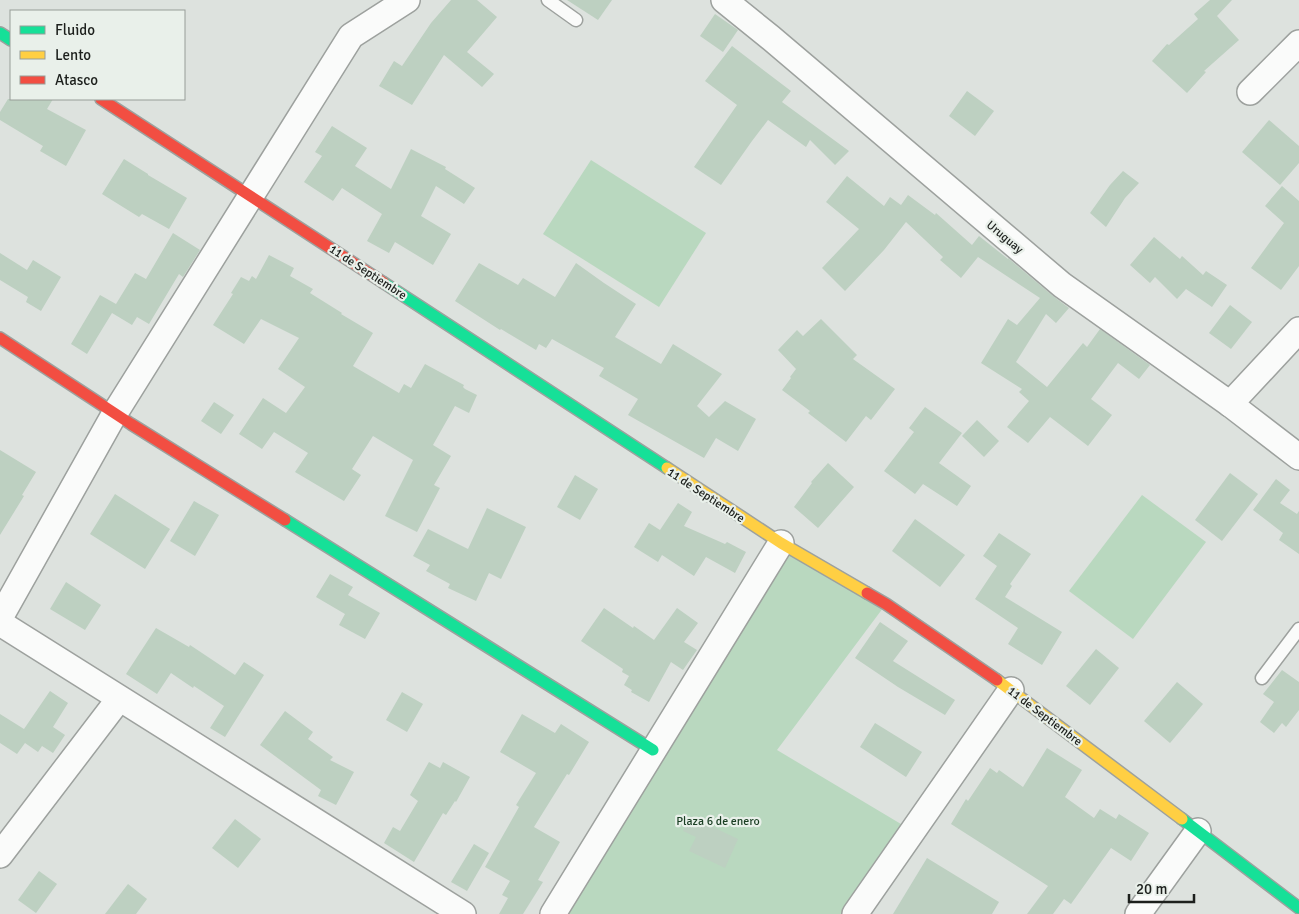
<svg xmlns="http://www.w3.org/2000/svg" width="1299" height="914" font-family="Signika,sans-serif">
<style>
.green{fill:#b9d8bf}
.building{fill:#bdd0c1}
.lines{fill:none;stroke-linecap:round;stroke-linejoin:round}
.lane-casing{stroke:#9da19e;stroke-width:15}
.street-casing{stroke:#9da19e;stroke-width:28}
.fast-casing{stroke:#9da19e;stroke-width:14}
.slow-casing{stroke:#9da19e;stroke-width:14}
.jam-casing{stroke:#9da19e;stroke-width:14}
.lane{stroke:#fafbfa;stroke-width:12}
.street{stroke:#fafbfa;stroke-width:25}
.fast{stroke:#16e098;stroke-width:11}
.slow{stroke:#ffcf43;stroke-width:11}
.jam{stroke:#f24e42;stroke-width:11}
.labels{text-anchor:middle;stroke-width:4.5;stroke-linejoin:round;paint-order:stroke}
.street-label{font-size:12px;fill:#1d201d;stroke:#e9f0ea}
.park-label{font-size:12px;fill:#1a3e23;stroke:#e9f0ea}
</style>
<rect width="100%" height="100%" fill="#dde2de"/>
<g class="green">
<polygon points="591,160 706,233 659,307 543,234"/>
<polygon points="1142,495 1206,542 1133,639 1069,591"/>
<polygon points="781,543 886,604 777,750 911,830 854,914 553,914"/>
</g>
<g class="building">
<polygon points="451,0 477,0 497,17 467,52 494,74 482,87 444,55 412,105 379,86 394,61 402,66 431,23"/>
<polygon points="567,0 612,0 598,20"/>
<polygon points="1210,0 1232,0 1217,16 1239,40 1204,71 1206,72 1187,93 1152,61 1167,44 1169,45 1198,19 1194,14"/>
<polygon points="715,14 738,30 723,52 700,36"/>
<polygon points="732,46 791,91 782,102 849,151 835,165 810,140 806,147 768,120 752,141 721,185 694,167 737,105 705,81"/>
<polygon points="967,91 994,111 975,136 949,116"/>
<polygon points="8,99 53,99 47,109 86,130 66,166 40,151 43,146 0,120 0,112"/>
<polygon points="1269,120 1299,146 1299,163 1280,185 1242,152"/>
<polygon points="332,126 367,148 355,166 391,189 411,149 446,167 445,169 475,188 464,204 436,186 421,216 451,234 433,265 395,242 389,253 367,241 382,214 342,188 333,201 304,182 322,156 315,152"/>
<polygon points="124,159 148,174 148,175 187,198 169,229 142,214 139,217 102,194"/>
<polygon points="1123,171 1139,183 1125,198 1106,227 1090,213 1110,185"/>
<polygon points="847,176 884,206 890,197 901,205 908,195 935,215 936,213 972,245 979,236 1008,259 1008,258 1053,296 1069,308 1056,323 1046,314 1016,362 1047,387 1083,343 1087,347 1100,329 1150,365 1139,379 1118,363 1091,399 1112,415 1088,446 1050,417 1028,443 1007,427 1029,401 1019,392 1022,389 981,363 1008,319 1017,325 1040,298 978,257 961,278 940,260 943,257 906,222 884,250 845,291 822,268 859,229 826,202"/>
<polygon points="1282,186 1299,201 1299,266 1281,290 1251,268 1284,223 1265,206"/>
<polygon points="173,233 200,250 183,277 179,274 149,324 137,317 132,325 112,313 87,354 71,344 100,295 116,304 135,273 146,279"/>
<polygon points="1154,237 1180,259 1182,256 1203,275 1206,271 1227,285 1212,307 1186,289 1177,299 1155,277 1150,283 1130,265"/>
<polygon points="0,253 27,270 33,260 61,277 41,311 26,302 28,297 0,280"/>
<polygon points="269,255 294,268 290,276 313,289 310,293 342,313 341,314 373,333 353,366 399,393 404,384 411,388 425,364 464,385 463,387 465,389 477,395 469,413 455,406 433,445 451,456 434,485 440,488 417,532 385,516 413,460 373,436 352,469 361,475 344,501 295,472 308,453 274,432 262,449 239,434 263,398 286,413 305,387 278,369 299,338 261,319 244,344 213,325 233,294 231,293 241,277 249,281 252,276 256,279"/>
<polygon points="479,263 518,285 523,278 555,297 576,263 604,283 636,304 615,337 661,364 673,344 722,374 697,406 709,417 725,401 756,419 738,451 716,438 704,458 628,415 638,399 599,376 604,368 552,339 546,348 539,344 536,350 501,329 500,330 455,301"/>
<polygon points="1230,305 1252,322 1231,349 1209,333"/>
<polygon points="821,319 857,355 853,359 895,389 871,420 866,416 846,442 808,413 810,411 782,390 791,378 790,377 796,369 778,350 797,330 803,336"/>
<polygon points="214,402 234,415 221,434 201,421"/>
<polygon points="925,407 962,433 939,463 971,486 957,506 923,484 915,494 884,471 914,432 909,428"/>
<polygon points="977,420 999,441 984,457 962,436"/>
<polygon points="0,450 36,472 22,495 24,496 0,535"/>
<polygon points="828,463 854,487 818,528 794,507 812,483 811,482"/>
<polygon points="1230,473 1258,494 1222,541 1195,520"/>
<polygon points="575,475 598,489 580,520 557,507"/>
<polygon points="1276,479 1290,490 1280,503 1297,514 1299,511 1299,554 1279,540 1283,533 1253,510"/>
<polygon points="115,494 170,529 145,569 90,534"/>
<polygon points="194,501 219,515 195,556 170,541"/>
<polygon points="678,503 692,512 684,526 725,544 727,542 746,552 735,573 706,557 694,576 662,555 658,562 634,547 649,523 660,530"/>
<polygon points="487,508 526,527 501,579 489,573 476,601 448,588 450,584 426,571 430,565 413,556 428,529 468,549"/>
<polygon points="915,519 965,555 940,587 892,551"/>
<polygon points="999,533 1031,554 1010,584 1012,586 1005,597 1062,632 1042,665 1008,644 1018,628 975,599 997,566 983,556"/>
<polygon points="330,574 353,587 348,595 380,613 365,639 339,625 345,614 316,597"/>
<polygon points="66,582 101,605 85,630 50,609"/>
<polygon points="604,608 633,628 634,626 654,640 677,608 698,623 684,642 697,650 683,670 671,662 649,702 631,692 632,690 624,685 629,676 622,672 623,669 581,641"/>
<polygon points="880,622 908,641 893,661 955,700 945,715 898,687 855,658"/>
<polygon points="156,628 189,647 190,645 235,675 244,662 264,675 225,737 210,728 224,706 194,686 193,688 171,673 157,694 126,674"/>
<polygon points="1096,649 1119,668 1090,705 1066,686"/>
<polygon points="1282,670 1299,682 1299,710 1286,727 1282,723 1274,733 1260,722 1274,702 1263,694"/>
<polygon points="1177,682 1203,704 1170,743 1144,721"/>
<polygon points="50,691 68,703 53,727 65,735 53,753 42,746 38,752 25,743 17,754 0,743 0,714 24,729"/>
<polygon points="402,692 423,704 407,732 386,720"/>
<polygon points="285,711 313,732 308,739 333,757 330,760 354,772 336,805 318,796 321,790 260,745"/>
<polygon points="522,714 555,733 561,724 589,742 569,775 567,774 534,827 560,842 538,880 543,882 523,914 499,914 508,898 502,895 510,881 485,867 519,807 516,805 536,773 500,752"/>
<polygon points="875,723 922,752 906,777 860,747"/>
<polygon points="1047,748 1082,770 1065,797 1094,818 1100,809 1116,819 1119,814 1149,833 1131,861 1111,848 1071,904 1064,899 1053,914 1027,914 1048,886 951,824 966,799 968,801 990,768 997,773 999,770 1023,787"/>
<polygon points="429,762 440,768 443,762 470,777 456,802 455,801 446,815 443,813 414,862 384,843 393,827 400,831 418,801 410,795"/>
<polygon points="690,816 738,839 725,868 689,851 696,837 683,831"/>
<polygon points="235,819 261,839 238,868 212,848"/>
<polygon points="474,844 489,853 467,891 451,882"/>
<polygon points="927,858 999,902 992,914 893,914"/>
<polygon points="39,871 57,884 36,913 18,900"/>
<polygon points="128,884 147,899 136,914 105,914"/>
</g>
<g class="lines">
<defs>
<g id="lane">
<polyline points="548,0 576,20"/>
<polyline points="1262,678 1299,629"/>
</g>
<g id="street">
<polyline points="724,0 771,38 1062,285 1230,404 1299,457"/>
<polyline points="1250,92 1299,43"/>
<polyline points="1230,404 1299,330"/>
<polyline points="0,618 115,413 351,36 407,0"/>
<polyline points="0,623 463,914"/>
<polyline points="0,855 119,699"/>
<polyline points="553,914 781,543"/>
<polyline points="855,914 1011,690"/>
<polyline points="1138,914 1198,831"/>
</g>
<g id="fast">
<polyline points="0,33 11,40"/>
<polyline points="384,283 667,468"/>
<polyline points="285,520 653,750"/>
<polyline points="1182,819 1299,908"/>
</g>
<g id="slow">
<polyline points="667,468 781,543 867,593"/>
<polyline points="997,680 1182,819"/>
</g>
<g id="jam">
<polyline points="101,99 384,283"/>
<polyline points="0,338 131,424 285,520"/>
<polyline points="867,593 886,604 997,680"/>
</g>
</defs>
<use href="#lane" class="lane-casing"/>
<use href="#street" class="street-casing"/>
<use href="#fast" class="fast-casing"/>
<use href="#slow" class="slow-casing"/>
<use href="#jam" class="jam-casing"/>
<use href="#lane" class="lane"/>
<use href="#street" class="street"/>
<use href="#fast" class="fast"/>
<use href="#slow" class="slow"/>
<use href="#jam" class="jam"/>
</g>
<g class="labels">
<g class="street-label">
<text transform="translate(1005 237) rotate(40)" y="4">Uruguay</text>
<text transform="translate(368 272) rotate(33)" y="4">11 de Septiembre</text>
<text transform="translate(706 495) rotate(33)" y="4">11 de Septiembre</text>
<text transform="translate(1045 716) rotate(37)" y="4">11 de Septiembre</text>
</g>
<g class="park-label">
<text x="718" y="825">Plaza 6 de enero</text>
</g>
</g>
<rect x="10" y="10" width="175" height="90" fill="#e9f0ea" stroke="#979d98"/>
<rect x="20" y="26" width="25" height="8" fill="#16e098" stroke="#979d98"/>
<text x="55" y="35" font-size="15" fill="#1d201d">Fluido</text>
<rect x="20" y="51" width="25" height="8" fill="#ffcf43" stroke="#979d98"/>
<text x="55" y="60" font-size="15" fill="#1d201d">Lento</text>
<rect x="20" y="76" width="25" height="8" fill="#f24e42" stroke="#979d98"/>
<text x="55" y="85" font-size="15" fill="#1d201d">Atasco</text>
<path d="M1129 894v8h65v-8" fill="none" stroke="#1d201d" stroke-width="2.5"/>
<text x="1136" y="894" font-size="15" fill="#1d201d" stroke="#e9f0ea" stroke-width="4" paint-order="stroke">20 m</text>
</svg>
